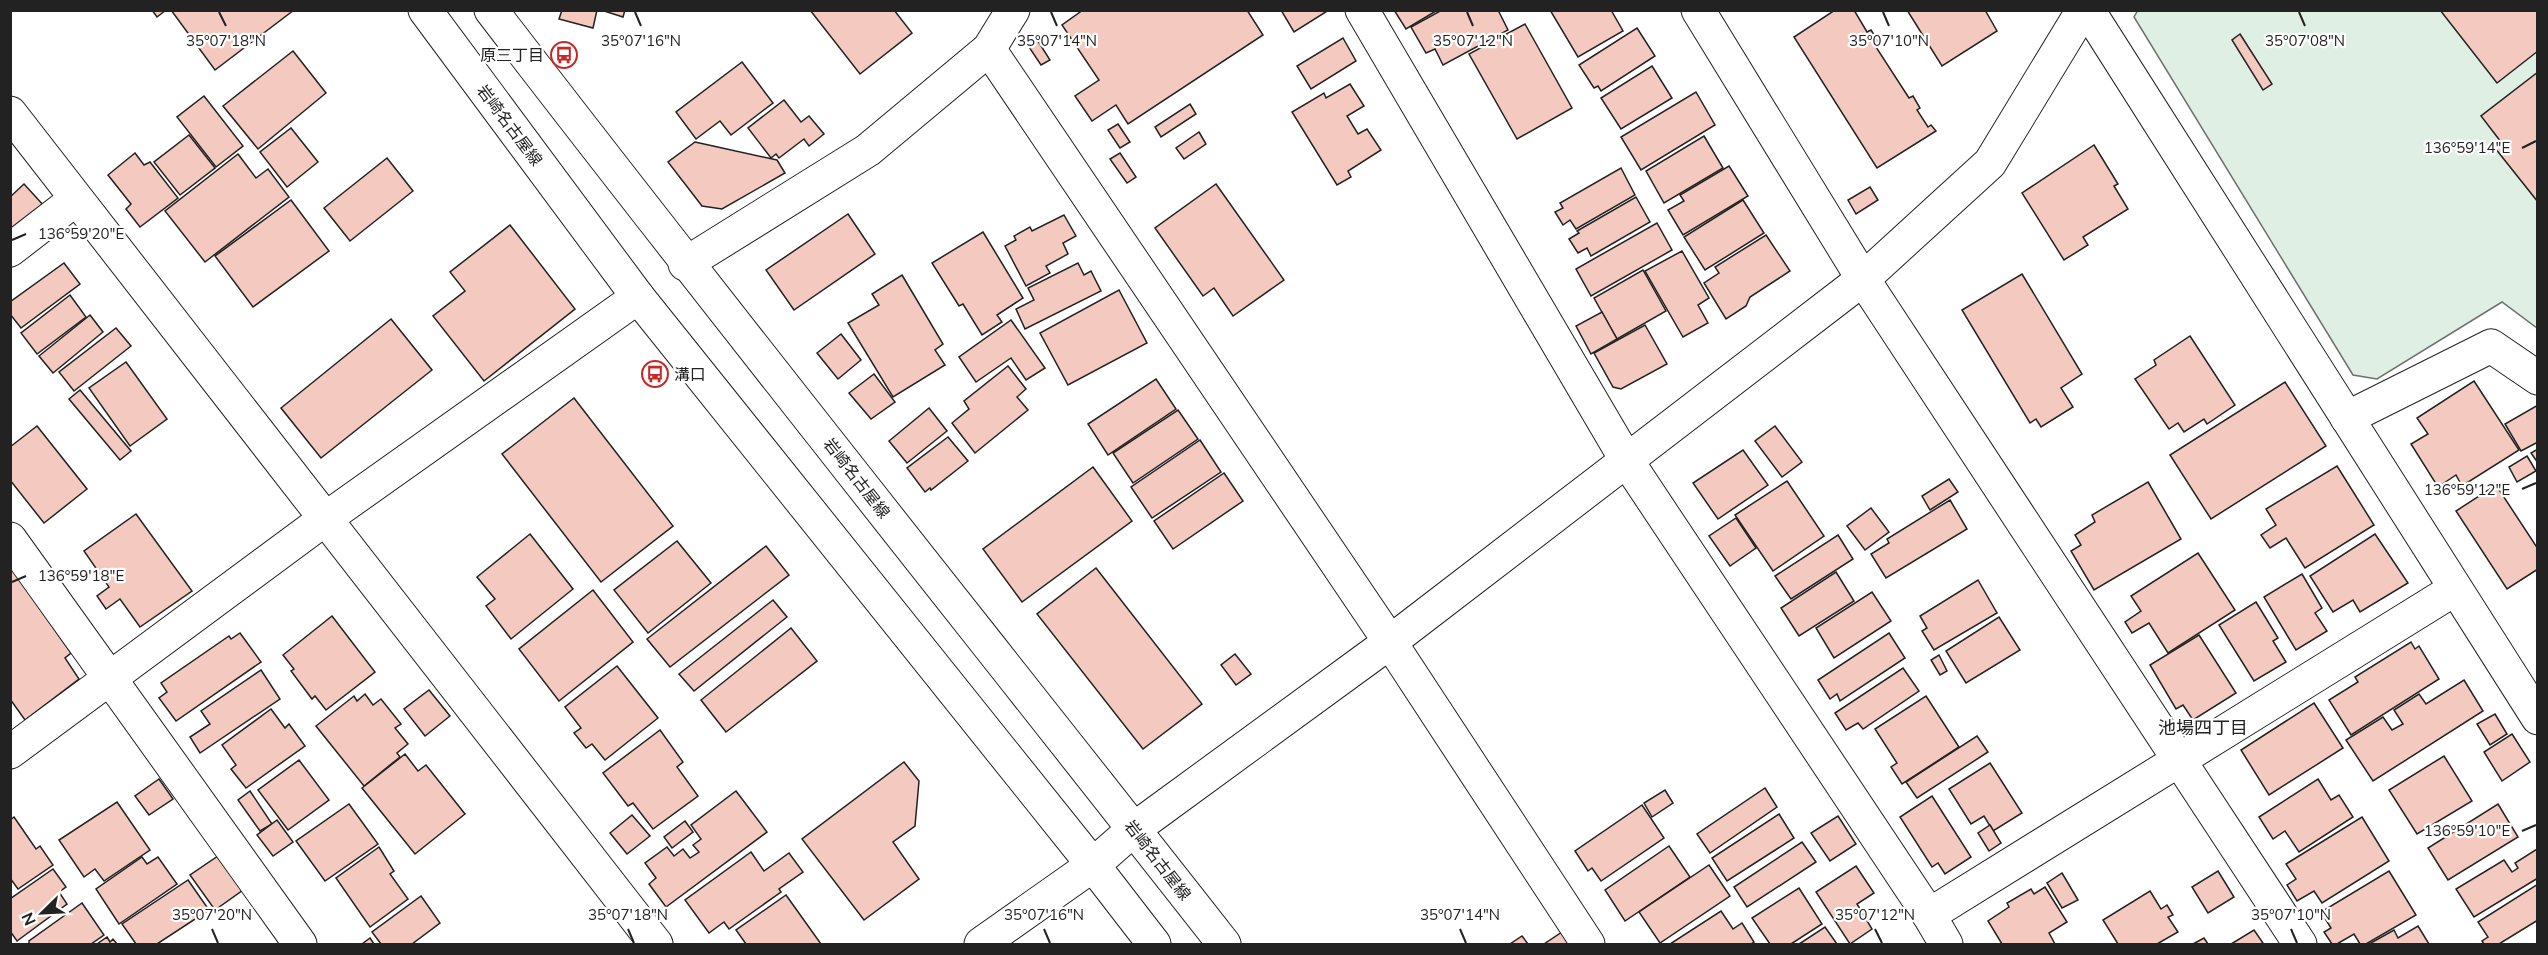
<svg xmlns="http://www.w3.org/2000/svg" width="2548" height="955" font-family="Mulish,'Noto Sans JP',sans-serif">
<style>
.green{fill:#e0efe3;stroke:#6f6f6f;stroke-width:1.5}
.building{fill:#f3c9c0;stroke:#222;stroke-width:1.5}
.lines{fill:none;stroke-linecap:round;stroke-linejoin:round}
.minor-casing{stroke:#222;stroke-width:35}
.major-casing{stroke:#222;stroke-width:35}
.minor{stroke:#fff;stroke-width:33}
.major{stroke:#fff;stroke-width:33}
.ticks{fill:none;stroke:#222;stroke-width:2}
.labels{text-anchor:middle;stroke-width:4.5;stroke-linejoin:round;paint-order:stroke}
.poi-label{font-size:16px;fill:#222;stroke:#fff;text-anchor:end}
.street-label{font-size:16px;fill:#222;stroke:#fff}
.neighbourhood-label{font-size:18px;fill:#222;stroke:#fff}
.ticks-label{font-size:15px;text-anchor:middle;fill:#222;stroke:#fff;stroke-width:4.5;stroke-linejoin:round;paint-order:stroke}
</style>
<rect width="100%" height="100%" fill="#fff"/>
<polygon class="green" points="2138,10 2537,11 2537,328 2502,302 2377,379 2353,375 2134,17"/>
<g class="building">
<polygon points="152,10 166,10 157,17"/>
<polygon points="171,10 294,10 215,70"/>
<polygon points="562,10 597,10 593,28 559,19"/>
<polygon points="601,10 625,10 623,17"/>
<polygon points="810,10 894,10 912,33 860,74"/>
<polygon points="1083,10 1247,10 1263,35 1128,124 1116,105 1092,121 1075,96 1099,80 1062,25"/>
<polygon points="1281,10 1329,10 1294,32"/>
<polygon points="1394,10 1436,10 1436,11 1406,29"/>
<polygon points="1442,10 1498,10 1508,30 1443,65 1435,49 1426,53 1411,27"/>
<polygon points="1550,10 1611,10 1623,31 1578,57"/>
<polygon points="1835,10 1854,10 1867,32 1871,30 1878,41 1874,44 1909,98 1913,96 1920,108 1917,110 1928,127 1931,125 1936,131 1877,168 1794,37"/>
<polygon points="1907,10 1985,10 1997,31 1942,66"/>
<polygon points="2440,10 2538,10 2538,51 2497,83"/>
<polygon points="1525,24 1572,108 1517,139 1469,54"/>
<polygon points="1637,28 1655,56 1601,91 1598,86 1594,88 1579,65"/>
<polygon points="2240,34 2272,84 2263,90 2232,40"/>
<polygon points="1036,38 1050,60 1041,65 1027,44"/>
<polygon points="1343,38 1356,61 1311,89 1297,66"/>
<polygon points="293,51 326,93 258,149 223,106"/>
<polygon points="742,62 773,103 731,135 720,121 696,139 676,112"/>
<polygon points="1652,66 1672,98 1621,129 1601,98"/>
<polygon points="2538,72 2538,202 2495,148 2501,142 2481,116"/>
<polygon points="1350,84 1364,106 1347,116 1358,134 1367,129 1381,150 1348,171 1351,177 1337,185 1292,112 1324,93 1326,98"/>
<polygon points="1696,92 1715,125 1641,170 1621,137"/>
<polygon points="204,96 243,146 216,167 177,117"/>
<polygon points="784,100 801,122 809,116 824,134 809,146 804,139 779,158 776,154 771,158 748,128"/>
<polygon points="1190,104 1196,114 1161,137 1155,127"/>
<polygon points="1118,124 1130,142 1120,148 1108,130"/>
<polygon points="291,128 318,162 287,187 260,152"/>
<polygon points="1199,132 1206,144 1184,159 1176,148"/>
<polygon points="189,135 215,168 180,195 154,162"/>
<polygon points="1704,136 1723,168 1664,203 1646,171"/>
<polygon points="695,142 777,160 785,173 722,209 702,206 668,162"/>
<polygon points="2094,145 2118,184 2114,186 2128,209 2083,237 2088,245 2064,260 2022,193"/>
<polygon points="135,153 144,165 150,162 178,198 140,227 126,209 131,204 108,175"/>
<polygon points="1120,153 1136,177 1127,183 1110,159"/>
<polygon points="238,154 256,178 268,169 289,197 205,262 165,211"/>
<polygon points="387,158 413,191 350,241 324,208"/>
<polygon points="1729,166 1748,196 1683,235 1668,210 1684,201 1680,195"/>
<polygon points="1621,168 1635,195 1576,229 1570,220 1563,225 1555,212 1563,208 1560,203"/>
<polygon points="24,184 45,207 10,243 10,197"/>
<polygon points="1216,184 1284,280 1233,316 1214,288 1203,296 1155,228"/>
<polygon points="1870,187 1878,200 1856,214 1848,200"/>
<polygon points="1636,197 1650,222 1591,256 1587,248 1578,253 1569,239 1579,233 1577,231"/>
<polygon points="291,200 329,251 253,307 215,256"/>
<polygon points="1743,200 1764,233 1705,270 1684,237"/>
<polygon points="848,214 875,254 794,310 766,270"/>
<polygon points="1064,215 1076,236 1063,243 1068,254 1046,266 1050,273 1026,286 1005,246 1016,240 1014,236 1030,227 1032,231"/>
<polygon points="1657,223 1672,250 1591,296 1576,269"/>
<polygon points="510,225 575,309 484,381 433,316 465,291 450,272"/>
<polygon points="983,232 1023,298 997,315 1002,322 982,335 963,304 959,306 932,263"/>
<polygon points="1766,235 1790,271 1750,297 1746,306 1726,319 1704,283 1719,273 1715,267"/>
<polygon points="1682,251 1709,298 1698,305 1708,323 1683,337 1645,271"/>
<polygon points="64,263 80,284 21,328 10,314 10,302"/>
<polygon points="1078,263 1084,275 1091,271 1101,291 1025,329 1016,309 1034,300 1028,288"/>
<polygon points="1643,270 1666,311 1617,339 1594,298"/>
<polygon points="2022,274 2082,374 2061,388 2073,407 2041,427 2036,419 2030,423 1962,310"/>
<polygon points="902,275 943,344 935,350 945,365 893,397 848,323 879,305 872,294"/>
<polygon points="1119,290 1147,343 1068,385 1040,333"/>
<polygon points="70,295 86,317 37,354 21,333"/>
<polygon points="1602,312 1617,339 1591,354 1576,326"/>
<polygon points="90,315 103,332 53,373 39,356"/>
<polygon points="391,319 432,370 321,458 281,408"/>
<polygon points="1011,320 1045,368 1026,380 1011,358 976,382 959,357"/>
<polygon points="1645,325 1667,364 1621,389 1613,387 1594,353"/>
<polygon points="116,328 131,346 74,391 59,372"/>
<polygon points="841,334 861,360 838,379 817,353"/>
<polygon points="2190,336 2235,405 2207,424 2204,419 2184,432 2178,423 2169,429 2135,379 2156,365 2154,360"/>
<polygon points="126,362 167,419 130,446 89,388"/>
<polygon points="1008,366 1026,389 1017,397 1028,410 975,453 952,423 969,409 964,401"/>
<polygon points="874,374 895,402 871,419 849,393"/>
<polygon points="1156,379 1176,409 1108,455 1088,424"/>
<polygon points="2474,381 2519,450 2462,486 2456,475 2438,487 2411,444 2428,434 2417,418"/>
<polygon points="2285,382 2326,446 2211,519 2170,455"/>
<polygon points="80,390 131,451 120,460 69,399"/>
<polygon points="574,398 673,526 601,582 502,454"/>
<polygon points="2538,405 2538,442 2521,451 2505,424"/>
<polygon points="929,408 947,431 907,463 889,441"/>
<polygon points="1178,410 1198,439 1133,483 1113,453"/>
<polygon points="37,426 87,489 44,523 10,480 10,447"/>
<polygon points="1775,426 1802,462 1782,477 1755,441"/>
<polygon points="948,437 968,461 931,490 930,488 925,492 907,468"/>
<polygon points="1200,440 1221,472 1152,518 1131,487"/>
<polygon points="2538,449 2538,463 2531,453"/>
<polygon points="1743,450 1768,485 1718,519 1693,483"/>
<polygon points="2527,456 2536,471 2517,482 2509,467"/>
<polygon points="2337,466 2374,525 2305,568 2286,538 2270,548 2261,535 2276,525 2266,509"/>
<polygon points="1093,467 1132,521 1022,602 983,549"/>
<polygon points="1224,473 1243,501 1173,549 1154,521"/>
<polygon points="1949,479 1958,492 1930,510 1922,496"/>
<polygon points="1787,481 1824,536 1773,571 1735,515"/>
<polygon points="2148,482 2181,539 2094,590 2071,551 2081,545 2075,535 2095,522 2092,515"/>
<polygon points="2496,485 2538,549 2538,569 2507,589 2456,511"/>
<polygon points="1950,500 1967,529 1886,578 1871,554 1889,543 1887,539"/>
<polygon points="1871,508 1889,532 1865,550 1847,526"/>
<polygon points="136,514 192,591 140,627 120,599 106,609 97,596 109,587 84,551"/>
<polygon points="1736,518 1756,548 1730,566 1709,536"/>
<polygon points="530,534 573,589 511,639 486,606 495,599 477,577"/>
<polygon points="2375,534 2408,583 2360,612 2353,600 2333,612 2310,576"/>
<polygon points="1838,535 1853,559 1791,599 1775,576"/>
<polygon points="677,541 711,583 648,633 614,590"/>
<polygon points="766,546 789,575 670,667 647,639"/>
<polygon points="2198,553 2235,610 2168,653 2149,623 2132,633 2125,622 2141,611 2131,596"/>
<polygon points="10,566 71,653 65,658 79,679 25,720 10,699"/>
<polygon points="1096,568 1202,704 1143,749 1037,614"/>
<polygon points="1836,572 1854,601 1799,636 1781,608"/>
<polygon points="2302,574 2322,608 2315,613 2327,631 2296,650 2264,597"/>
<polygon points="1978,580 1997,613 1934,650 1922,631 1927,628 1920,616"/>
<polygon points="593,590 633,642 559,701 519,649"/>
<polygon points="1872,592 1891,621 1834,658 1816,628"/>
<polygon points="773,600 787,617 694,691 679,674"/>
<polygon points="2256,602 2278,638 2273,641 2286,662 2254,681 2219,625"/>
<polygon points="332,616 375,672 326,710 315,696 312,699 291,671 294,669 283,655"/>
<polygon points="1999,617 2020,650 1966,683 1946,651"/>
<polygon points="791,628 817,661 726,732 701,700"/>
<polygon points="240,633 261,662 176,721 159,698 167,692 161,683 229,636 231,639"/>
<polygon points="1889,633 1905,658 1840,701 1837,694 1830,699 1818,680"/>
<polygon points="2199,635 2236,693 2193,720 2183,705 2176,709 2150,665"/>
<polygon points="2411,642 2415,649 2419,646 2439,679 2351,735 2329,700 2358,682 2355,677"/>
<polygon points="1235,654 1251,674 1236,685 1221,665"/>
<polygon points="1939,655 1947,671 1940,675 1931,660"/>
<polygon points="617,666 658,718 605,760 592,744 586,748 574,733 581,728 565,707"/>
<polygon points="1903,668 1919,691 1863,729 1858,723 1846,730 1835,713"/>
<polygon points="261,670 280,699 200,753 190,737 210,724 201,711"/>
<polygon points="2464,680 2483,711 2373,781 2346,740 2383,717 2392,730 2403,724 2394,710 2419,694 2426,704"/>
<polygon points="429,690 450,716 425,736 404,709"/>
<polygon points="365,694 373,705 381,699 401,724 395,728 408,744 397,753 400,757 364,786 316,726 354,696 357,701"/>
<polygon points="1926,696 1959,747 1902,784 1891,767 1897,763 1875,729"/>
<polygon points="2314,703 2343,748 2269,795 2241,750"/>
<polygon points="271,709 285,728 289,724 305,746 246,788 231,769 236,765 222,745"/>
<polygon points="2495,714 2507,734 2490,745 2477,724"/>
<polygon points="660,730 683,762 677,767 698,796 653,829 633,803 628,806 603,773"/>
<polygon points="2512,734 2530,762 2502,781 2484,752"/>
<polygon points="1977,736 1988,752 1917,798 1906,782"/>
<polygon points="405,754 418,771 426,765 465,814 415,854 362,788"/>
<polygon points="2444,756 2472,801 2417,834 2389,790"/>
<polygon points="299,760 329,800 288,830 258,790"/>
<polygon points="904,762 919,781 915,826 893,842 919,879 864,920 802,839"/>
<polygon points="1990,763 2022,813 1993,831 1984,816 1971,824 1949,789"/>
<polygon points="159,779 173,799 149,815 135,796"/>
<polygon points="2318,779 2331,800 2339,795 2353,817 2299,852 2285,831 2273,839 2259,817"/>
<polygon points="1765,788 1777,807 1710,853 1697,834"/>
<polygon points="1665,790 1673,803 1652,817 1644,803"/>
<polygon points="250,791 272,824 260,831 238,800"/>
<polygon points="736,791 767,832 666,907 649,884 656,878 645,863 667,847 674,856 683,849 690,858 699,852 693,845 701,839 691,825"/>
<polygon points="1932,796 1971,857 1945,874 1938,863 1932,867 1900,817"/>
<polygon points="117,802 150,850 104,881 95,869 84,877 59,840"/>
<polygon points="349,804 378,844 325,881 296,841"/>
<polygon points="2498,804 2518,837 2448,880 2428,848"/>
<polygon points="1642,805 1664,838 1601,881 1592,868 1588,871 1575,851"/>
<polygon points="1779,814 1794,838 1727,881 1712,858"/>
<polygon points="632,815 650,836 627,854 610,833"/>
<polygon points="1838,816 1856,844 1830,861 1811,833"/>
<polygon points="14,817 36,849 40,846 53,865 18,889 10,878 10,820"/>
<polygon points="2362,817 2389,861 2322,903 2314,891 2297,901 2287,885 2296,879 2286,864"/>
<polygon points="277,820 293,842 273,856 257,835"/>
<polygon points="685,821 693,832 672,848 664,837"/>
<polygon points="1990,825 2001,843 1989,851 1978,833"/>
<polygon points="1802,842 1816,862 1747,907 1734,887"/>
<polygon points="1669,846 1690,877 1625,921 1605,890"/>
<polygon points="379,847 394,871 390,874 408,899 370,927 336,878"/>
<polygon points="2537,849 2538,878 2474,917 2456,889 2504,860 2512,872 2518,868 2515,863"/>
<polygon points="751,852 764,871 789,853 803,872 779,889 781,892 729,929 724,922 709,933 685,900"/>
<polygon points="218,856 243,890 215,910 190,875"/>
<polygon points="142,857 147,864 158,857 177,884 119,924 96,889"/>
<polygon points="1709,865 1730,896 1660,943 1639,912"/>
<polygon points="1856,866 1874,893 1857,904 1872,929 1850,944 1816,892"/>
<polygon points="53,869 66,887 59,892 67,904 17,941 10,931 10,899"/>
<polygon points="2218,871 2234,897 2208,913 2192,887"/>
<polygon points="2389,871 2416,915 2366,944 2360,944 2354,934 2337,944 2332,944 2324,932 2331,928 2321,912"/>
<polygon points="2062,873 2078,900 2062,908 2047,883"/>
<polygon points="188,880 209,910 157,944 136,944 122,924"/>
<polygon points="2538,884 2538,920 2499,944 2484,944 2482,941 2488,937 2478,922"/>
<polygon points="2045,887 2067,922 2049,933 2055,944 2002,944 1988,921 2009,907 2007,903 2031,889 2034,894"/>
<polygon points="1799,888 1822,924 1791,944 1770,944 1752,918"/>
<polygon points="2150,891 2161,909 2167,905 2173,915 2168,917 2178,932 2157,944 2118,944 2103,920"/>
<polygon points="786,895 821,944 746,944 736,930"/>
<polygon points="421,896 440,923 412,944 381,944 372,932"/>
<polygon points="82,903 104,935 91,944 29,944 29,941"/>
<polygon points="1721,911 1733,929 1742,923 1754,942 1751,944 1670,944"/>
<polygon points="2418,926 2429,944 2369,944 2394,930 2398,938"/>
<polygon points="1825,927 1837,944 1799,944"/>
<polygon points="1565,930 1574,944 1544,944"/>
<polygon points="2254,930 2263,943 2260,944 2231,944"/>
<polygon points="1522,936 1528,944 1510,944"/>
<polygon points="107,937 110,942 113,939 117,944 97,944"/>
<polygon points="370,938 374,944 362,944"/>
<polygon points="2204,938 2208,944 2193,944"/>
</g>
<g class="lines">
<defs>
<g id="minor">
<polyline points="1362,10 1627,461 1929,915 1946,944"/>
<polyline points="1698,10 1863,279 2300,944"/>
<polyline points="2088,10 2538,718"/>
<polyline points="989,49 1390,642 1588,944"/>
<polyline points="10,113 656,944"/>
<polyline points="10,250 76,199"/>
<polyline points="685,264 868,150 989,49 1013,10"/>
<polyline points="2347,418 2491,346 2538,378"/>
<polyline points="10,539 300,944"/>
<polyline points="10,752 325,519 638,297"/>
<polyline points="1929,915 2455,589"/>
<polyline points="981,944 1093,865 1134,829 1390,642 1863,279 1990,163 2083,10"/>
</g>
<g id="major">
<polyline points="425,10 638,297 1093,865 1154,944"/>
<path d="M491,10C732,324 980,633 1224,944"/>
</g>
</defs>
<use href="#minor" class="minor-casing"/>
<use href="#major" class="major-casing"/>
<use href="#minor" class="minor"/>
<use href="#major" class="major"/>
</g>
<path class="ticks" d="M219,12L226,26M635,12L641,26M1051,12L1057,26M1467,12L1473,26M1883,12L1889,26M2299,12L2305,26M2522,148L2536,141M12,240L26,234M2522,489L2536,483M12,582L26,576M2522,831L2536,825M212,929L218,943M628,929L634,943M1044,929L1050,943M1460,929L1466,943M1875,929L1882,943M2291,929L2297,943"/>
<defs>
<symbol id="bus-ring" viewBox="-11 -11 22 22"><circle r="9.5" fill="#fff" stroke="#c62828" stroke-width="1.5"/><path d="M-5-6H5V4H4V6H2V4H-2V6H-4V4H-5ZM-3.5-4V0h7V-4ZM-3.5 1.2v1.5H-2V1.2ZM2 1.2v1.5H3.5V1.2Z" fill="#c62828"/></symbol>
</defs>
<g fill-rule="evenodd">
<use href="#bus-ring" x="549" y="40" width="30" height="30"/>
<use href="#bus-ring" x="640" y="359" width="30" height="30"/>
</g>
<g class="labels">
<g class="poi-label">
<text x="544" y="61">原三丁目</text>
<text x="674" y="380" text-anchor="start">溝口</text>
</g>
<g class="street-label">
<text transform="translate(510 125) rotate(53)" y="6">岩崎名古屋線</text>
<text transform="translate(857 478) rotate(52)" y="6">岩崎名古屋線</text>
<text transform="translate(1158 860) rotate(52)" y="6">岩崎名古屋線</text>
</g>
<g class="neighbourhood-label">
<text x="2203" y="734">池場四丁目</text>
</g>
</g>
<g class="ticks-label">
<text x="641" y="46">35°07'16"N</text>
<text x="1889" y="46">35°07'10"N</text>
<text x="2305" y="46">35°07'08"N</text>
<text x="226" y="46">35°07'18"N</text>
<text x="1057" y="46">35°07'14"N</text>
<text x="1473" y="46">35°07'12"N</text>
<text x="2467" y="153">136°59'14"E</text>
<text x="81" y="239">136°59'20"E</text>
<text x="2467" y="495">136°59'12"E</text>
<text x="81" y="581">136°59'18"E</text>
<text x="2467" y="836">136°59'10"E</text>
<text x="212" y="920">35°07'20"N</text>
<text x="628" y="920">35°07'18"N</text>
<text x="1044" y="920">35°07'16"N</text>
<text x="1460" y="920">35°07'14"N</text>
<text x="1875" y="920">35°07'12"N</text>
<text x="2291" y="920">35°07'10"N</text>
</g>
<rect width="2548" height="955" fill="none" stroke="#222222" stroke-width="24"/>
<g transform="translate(42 913) rotate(246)" stroke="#ffffff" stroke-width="4.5" paint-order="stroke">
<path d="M0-4.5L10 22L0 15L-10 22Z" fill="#222222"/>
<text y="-9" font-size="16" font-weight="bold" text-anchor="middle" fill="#222222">N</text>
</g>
</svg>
